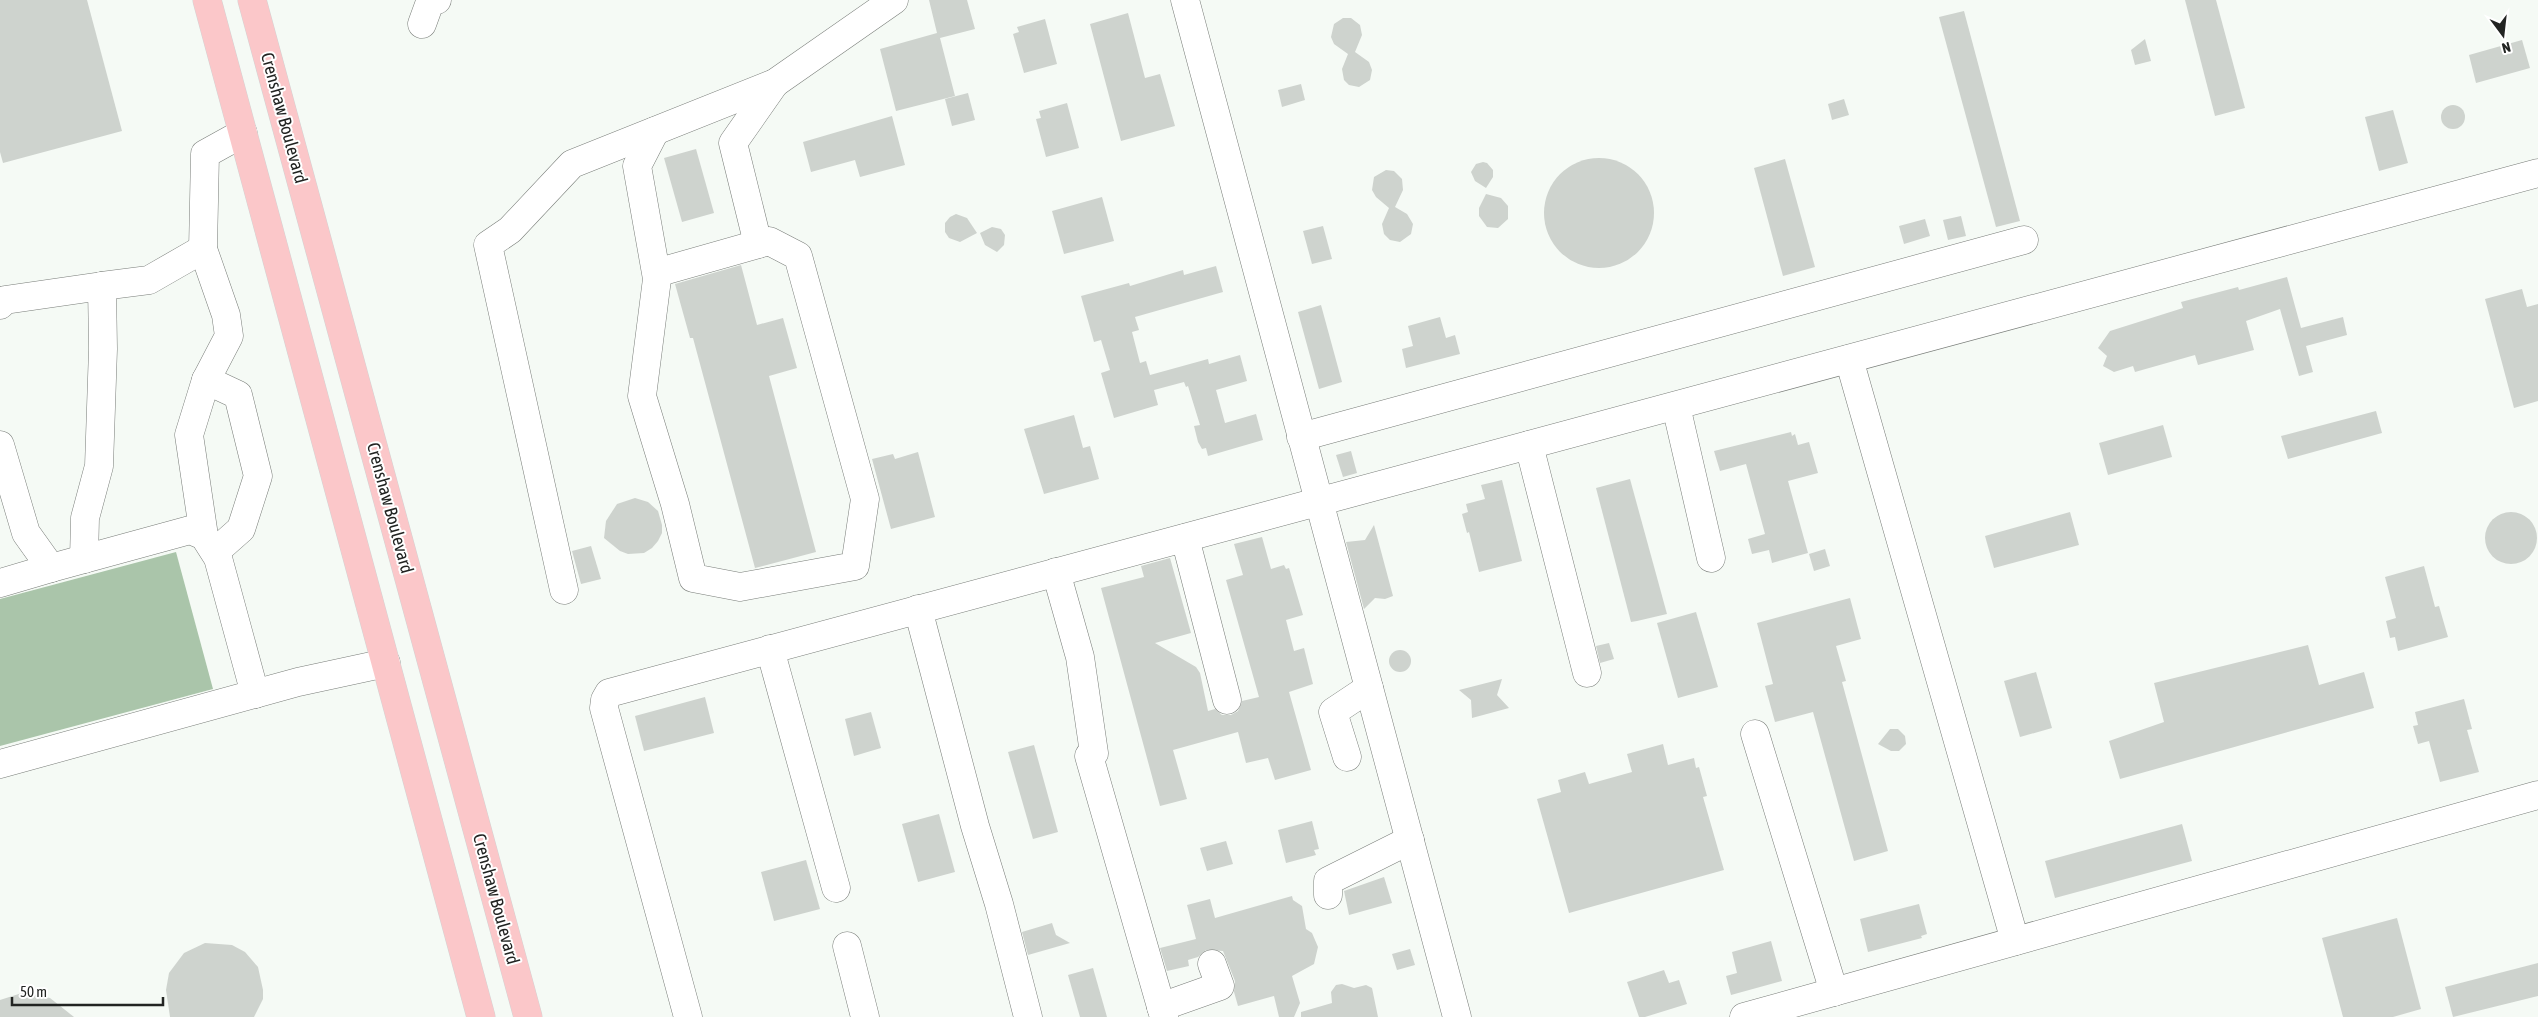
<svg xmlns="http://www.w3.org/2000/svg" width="2538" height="1017" font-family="'Asap Condensed',sans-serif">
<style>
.water{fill:#aac5aa}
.building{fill:#ced3ce}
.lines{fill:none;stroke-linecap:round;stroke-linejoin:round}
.minor-casing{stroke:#797d79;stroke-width:29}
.major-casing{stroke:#d3d3d3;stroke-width:29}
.minor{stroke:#fff;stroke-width:28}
.major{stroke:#fbc7c9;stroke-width:28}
.labels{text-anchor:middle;stroke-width:4;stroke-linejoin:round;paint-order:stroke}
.street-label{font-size:18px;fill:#222422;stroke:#fff}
</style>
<rect width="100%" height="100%" fill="#f5faf5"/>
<polygon class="water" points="176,552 213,689 0,746 0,599"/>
<g class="building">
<polygon points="0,0 87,0 122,131 3,163 0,152"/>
<polygon points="929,0 967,0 975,29 940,38 955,96 896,111 880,49 937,33"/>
<polygon points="2185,0 2216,0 2245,108 2215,116"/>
<polygon points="1964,11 2020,221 1996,227 1939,17"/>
<polygon points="1128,13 1145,78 1160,74 1175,126 1121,141 1090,24"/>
<polygon points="1343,18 1351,18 1360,25 1362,35 1355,52 1369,62 1372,70 1370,80 1359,87 1349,85 1344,80 1342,69 1348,54 1334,44 1331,37 1334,24"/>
<polygon points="1045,19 1057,64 1024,73 1013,34 1019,32 1017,27"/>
<polygon points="2145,39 2151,61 2135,65 2131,50"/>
<polygon points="2522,40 2530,68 2476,83 2469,55"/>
<polygon points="1301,84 1305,100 1282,107 1278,90"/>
<polygon points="968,93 975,120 952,126 945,99"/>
<polygon points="1844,99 1849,115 1832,120 1828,104"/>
<polygon points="1067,103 1079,148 1046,157 1036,119 1041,118 1039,111"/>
<circle cx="2453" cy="117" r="12"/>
<polygon points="2393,110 2408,163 2379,171 2365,117"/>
<polygon points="892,116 905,165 860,177 855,160 811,172 803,142"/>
<polygon points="696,149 714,213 682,222 664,158"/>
<circle cx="1599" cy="213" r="55"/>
<polygon points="1785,159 1815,267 1783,276 1754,168"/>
<polygon points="1483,162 1487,163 1493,170 1493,177 1486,188 1475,181 1471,172 1476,164"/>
<polygon points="1386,170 1394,171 1402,179 1403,190 1395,207 1407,214 1413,224 1411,234 1400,242 1390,240 1384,234 1382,224 1389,208 1376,197 1372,190 1374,177"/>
<polygon points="1486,194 1501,198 1508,206 1508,219 1498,228 1487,227 1479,216 1479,208"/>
<polygon points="1102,197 1114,241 1064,254 1052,211"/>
<polygon points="956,214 967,218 977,233 960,242 949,238 945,232 945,223 950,217"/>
<polygon points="1961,216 1966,236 1948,240 1943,220"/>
<polygon points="1925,219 1930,236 1904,244 1899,226"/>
<polygon points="1323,226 1332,259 1312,264 1303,231"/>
<polygon points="992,227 1001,229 1005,235 1004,245 997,252 985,245 980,233"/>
<polygon points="741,265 757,325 783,318 797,368 769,376 816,552 755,568 693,338 690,338 675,284"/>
<polygon points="1216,266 1223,292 1135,317 1139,330 1132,332 1140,363 1146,361 1150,375 1208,359 1209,364 1240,355 1247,381 1216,390 1225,423 1256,414 1263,440 1208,456 1206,448 1202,449 1198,442 1194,426 1200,425 1188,386 1186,387 1184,382 1154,390 1158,405 1114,418 1101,373 1110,370 1101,340 1094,342 1081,296 1129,283 1130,286 1183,270 1184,275"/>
<polygon points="2287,277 2301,328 2343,317 2347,335 2306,346 2313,372 2299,376 2280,309 2246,321 2254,350 2198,365 2195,355 2135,372 2133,366 2114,372 2103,366 2107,356 2098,348 2110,331 2183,308 2181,302 2238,287 2239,290"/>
<polygon points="2522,289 2527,307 2538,304 2538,401 2514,408 2485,299"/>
<polygon points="1321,305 1342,382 1319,389 1298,312"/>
<polygon points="1440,317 1446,338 1455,335 1460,354 1406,368 1402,349 1413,346 1408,326"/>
<polygon points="2376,411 2382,433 2288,459 2281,436"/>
<polygon points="1074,415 1083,448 1090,446 1099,479 1044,494 1024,429"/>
<polygon points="2163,425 2172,457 2108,475 2099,443"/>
<polygon points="1791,432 1792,436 1795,434 1798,445 1809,442 1818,473 1788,481 1808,553 1772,563 1769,550 1752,554 1748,539 1765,534 1746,464 1720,471 1714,451"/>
<polygon points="1351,451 1357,473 1343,477 1336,455"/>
<polygon points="918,452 935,517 891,529 872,459 893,454 895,459"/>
<polygon points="1630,479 1667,614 1637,621 1631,622 1596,488"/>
<polygon points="1502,480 1522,561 1479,572 1469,532 1467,533 1462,514 1468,512 1466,504 1485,499 1481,485"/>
<polygon points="635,498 648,502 658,511 662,525 662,533 658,541 652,548 644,553 628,554 620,551 604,538 606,521 617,504"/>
<circle cx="2511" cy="538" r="26"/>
<polygon points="2070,512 2079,545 1994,568 1985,536"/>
<polygon points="1374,525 1393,596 1385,599 1375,598 1364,609 1346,542 1365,540"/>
<polygon points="1262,537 1271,569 1284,565 1286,569 1289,568 1303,615 1286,620 1294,651 1304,648 1313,684 1289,692 1311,770 1275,780 1268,758 1246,763 1238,732 1173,750 1187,799 1160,806 1101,588 1144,577 1141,566 1170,558 1191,633 1155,643 1196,667 1200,673 1208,711 1215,709 1222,715 1231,715 1238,711 1242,701 1259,697 1226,580 1243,575 1234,544"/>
<polygon points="591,546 601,579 581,584 572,551"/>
<polygon points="1825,549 1830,566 1814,571 1809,554"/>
<polygon points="2424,566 2435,607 2439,606 2448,637 2398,651 2395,637 2390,638 2386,621 2396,618 2385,577"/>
<polygon points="1850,598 1861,639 1836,646 1846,681 1842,682 1888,851 1854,861 1813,712 1775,722 1765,686 1773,684 1757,623"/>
<polygon points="1696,612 1718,687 1678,698 1657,623"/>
<polygon points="1609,643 1614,659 1600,663 1596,646"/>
<polygon points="2308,645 2319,685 2364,672 2374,708 2120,779 2109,741 2164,722 2154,683"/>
<circle cx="1400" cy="661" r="11"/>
<polygon points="2036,672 2052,728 2020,737 2004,681"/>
<polygon points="1502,679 1497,695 1509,708 1472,718 1471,700 1459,690"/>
<polygon points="705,697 714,733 644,751 635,716"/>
<polygon points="2464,699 2472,729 2467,730 2479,772 2440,782 2429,741 2418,744 2413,726 2418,725 2415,712"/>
<polygon points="871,712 881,748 854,756 845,719"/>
<polygon points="1890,729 1898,729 1905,736 1906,744 1899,751 1891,751 1878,744"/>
<polygon points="1663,744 1668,765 1694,758 1696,768 1699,767 1707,796 1703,797 1724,870 1569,913 1537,799 1561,792 1558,780 1585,772 1589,784 1632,772 1627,754"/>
<polygon points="1034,745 1058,832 1033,839 1008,752"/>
<polygon points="939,814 955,872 918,882 902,824"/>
<polygon points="1312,821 1319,849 1314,850 1316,855 1286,863 1278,830"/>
<polygon points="2182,824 2192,861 2055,898 2045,861"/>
<polygon points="1226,841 1233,864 1207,871 1200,848"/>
<polygon points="806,860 820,909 774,921 761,872"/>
<polygon points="1384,877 1392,903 1349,915 1344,891"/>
<polygon points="1292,896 1293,900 1302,906 1306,929 1312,933 1318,947 1314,964 1292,976 1300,1003 1294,1017 1279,1017 1274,996 1238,1006 1234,992 1235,981 1223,951 1206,950 1198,957 1188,960 1189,966 1167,971 1160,948 1196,939 1187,905 1210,899 1215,918"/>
<polygon points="1919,904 1927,934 1921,936 1922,938 1868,952 1860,919"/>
<polygon points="2397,918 2421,1009 2393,1017 2343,1017 2322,938"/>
<polygon points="1052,923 1056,935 1070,943 1028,955 1022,932"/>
<polygon points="1771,941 1782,981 1731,995 1726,976 1737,973 1732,952"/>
<polygon points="205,943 232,945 245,952 258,967 263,990 263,999 254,1017 170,1017 166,990 169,973 184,953"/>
<polygon points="1410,949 1415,965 1397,970 1392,954"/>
<polygon points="2538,963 2538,996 2453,1017 2445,987"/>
<polygon points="1093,968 1107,1017 1080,1017 1068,975"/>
<polygon points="1664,970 1669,983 1679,980 1687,1004 1645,1017 1639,1017 1627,982"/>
<polygon points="1342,984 1354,988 1366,985 1372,988 1378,1017 1301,1017 1301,1012 1332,1003 1331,992 1336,985"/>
<polygon points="25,992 50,998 74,1017 0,1017 0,1000"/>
</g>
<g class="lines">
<defs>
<g id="minor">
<polyline points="1185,0 1457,1017"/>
<polyline points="422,24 430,2 437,0"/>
<polyline points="655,131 637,166 656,273 657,279 642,396 675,504 693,578 740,587 855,566 865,499 798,256 769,241 656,273"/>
<polyline points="758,244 733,143 775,83"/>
<polyline points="102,286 149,280 203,249"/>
<polyline points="0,305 5,300 102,286 103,349 99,466 85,518 84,559"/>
<polyline points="1849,359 2015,941"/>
<polyline points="206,380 238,395 258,476 241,529 215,552"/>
<polyline points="1676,406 1711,558"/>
<polyline points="1301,437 2024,240"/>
<polyline points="0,445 26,533 51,568 190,530 204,536 218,558 255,694"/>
<polyline points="1529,445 1587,673"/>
<polyline points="204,536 189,435 206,380 229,336 226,315 203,249 205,154 243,133"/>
<polyline points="1185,538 1227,700"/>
<polyline points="1056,572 1080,657 1094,753 1089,756 1164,1017"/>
<polyline points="0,583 51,568"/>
<polyline points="564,590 488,245 510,230 572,164 775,83 894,0"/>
<polyline points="918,609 975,826 999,904 1028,1017"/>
<polyline points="770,649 836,888"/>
<polyline points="1755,734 1834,992"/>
<polyline points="1347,757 1333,712 1369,688"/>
<polyline points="0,764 298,682 386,663"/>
<polyline points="1328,895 1328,881 1410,840"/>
<polyline points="847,946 865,1017"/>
<polyline points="1161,1007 1220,986 1212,964"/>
<polyline points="688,1017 604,708 605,700 609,693 2538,173"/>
<polyline points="1744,1017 2538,795"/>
</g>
<g id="major">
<polyline points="207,0 481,1017"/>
<polyline points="252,0 528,1017"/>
</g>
</defs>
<use href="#minor" class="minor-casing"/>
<use href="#major" class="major-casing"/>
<use href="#minor" class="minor"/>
<use href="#major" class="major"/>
</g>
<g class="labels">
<g class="street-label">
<text transform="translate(284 118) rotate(75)" y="6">Crenshaw Boulevard</text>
<text transform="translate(390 508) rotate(75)" y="6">Crenshaw Boulevard</text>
<text transform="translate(496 899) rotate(75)" y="6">Crenshaw Boulevard</text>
</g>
</g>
<g transform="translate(2503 35) rotate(165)" stroke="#ffffff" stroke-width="4" paint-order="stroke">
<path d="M0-4L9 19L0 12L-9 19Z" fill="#222422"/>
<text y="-8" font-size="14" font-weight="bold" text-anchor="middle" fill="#222422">N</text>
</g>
<path d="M12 997v8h151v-8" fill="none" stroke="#222422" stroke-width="2.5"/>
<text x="20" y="997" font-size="15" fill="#222422" stroke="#ffffff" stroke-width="4" paint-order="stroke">50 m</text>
</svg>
